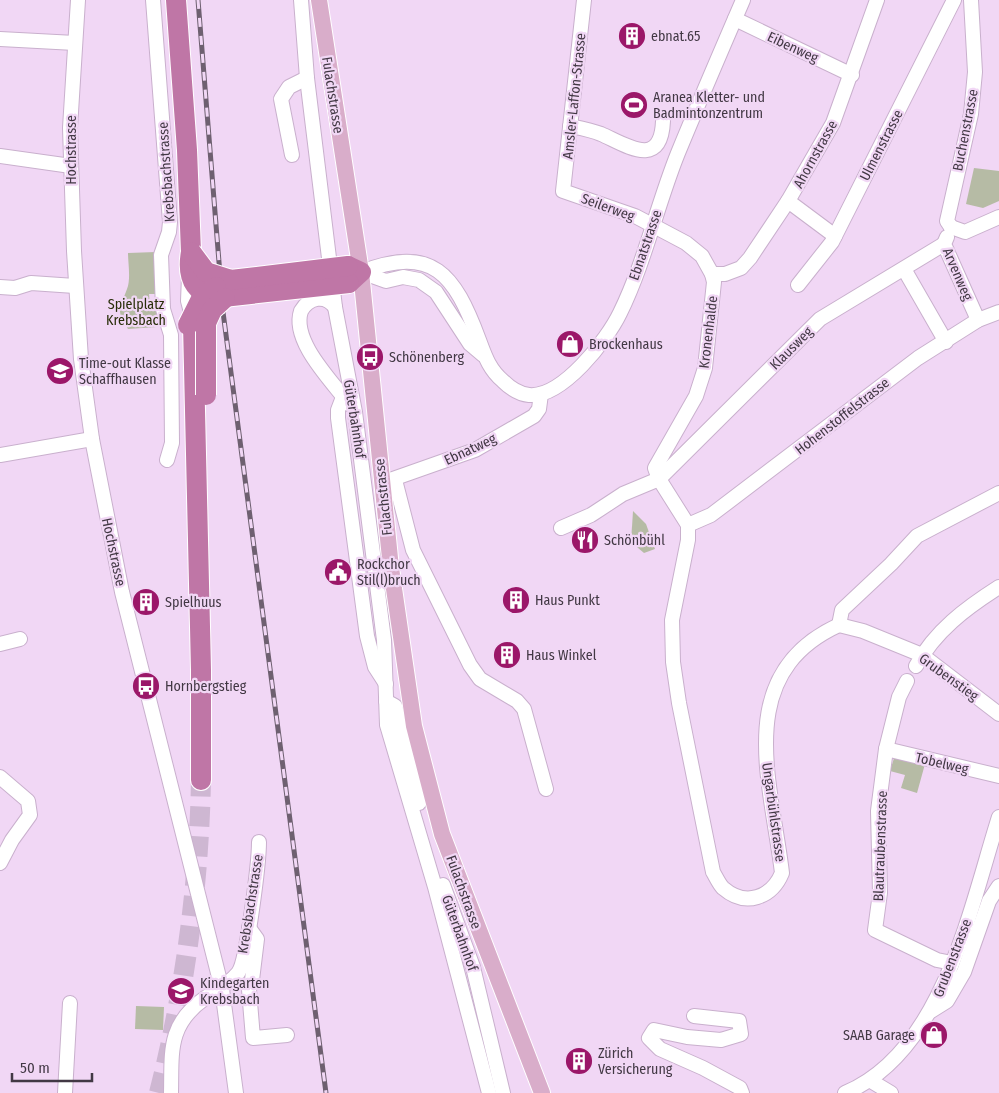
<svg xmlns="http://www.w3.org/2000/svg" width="999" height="1093" font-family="'Fira Sans Condensed',sans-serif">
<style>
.green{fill:#b6bba5}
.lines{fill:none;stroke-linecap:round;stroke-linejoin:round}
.highway-tunnel{stroke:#ceb7d2;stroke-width:20;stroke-dasharray:20 10;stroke-linecap:butt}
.minor-casing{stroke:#c9b0cd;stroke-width:16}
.major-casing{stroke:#fff;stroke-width:18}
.highway-casing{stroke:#fff;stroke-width:22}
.minor{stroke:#fff;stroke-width:14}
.major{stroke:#d9adca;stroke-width:16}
.highway{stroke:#bf76a6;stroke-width:20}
.rail-casing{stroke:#6e6070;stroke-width:5}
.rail{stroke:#f1d7f5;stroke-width:3;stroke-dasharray:9;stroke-linecap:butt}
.highway-bridge-casing{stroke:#fff;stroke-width:22;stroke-linecap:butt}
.highway-bridge{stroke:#bf76a6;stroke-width:20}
.labels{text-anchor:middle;stroke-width:4.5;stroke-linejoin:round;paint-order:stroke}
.poi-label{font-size:14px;fill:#423844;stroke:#f1d7f5;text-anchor:start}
.street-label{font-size:14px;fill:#423844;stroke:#f1d7f5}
.park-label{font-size:14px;fill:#282d08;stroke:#f1d7f5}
</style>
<rect width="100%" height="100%" fill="#f1d7f5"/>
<g class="green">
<polygon points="974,168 999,171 999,201 983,208 966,204"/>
<path d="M156,252L157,294H149L150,305H157V327L128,329C115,309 120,308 127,289C131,279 128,263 128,253Z"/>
<polygon points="633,511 646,524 655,549 644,553 631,542"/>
<polygon points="895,755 925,764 917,793 901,788 905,775 890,771"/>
<polygon points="136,1006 164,1007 163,1030 135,1029"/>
</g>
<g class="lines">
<path class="highway-tunnel" d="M159,1093C185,990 199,886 201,780"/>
<defs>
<g id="minor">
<polyline points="78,0 70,128 74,251 81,359 92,439 122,592 222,989 236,1093"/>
<polyline points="153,0 170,222 169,232 161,255 163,309 171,335 172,443 167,460"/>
<polyline points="301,0 307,78 335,307 355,412 384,640 387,725 435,887 489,1093"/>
<path d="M584,0L563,191L635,216L686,243L702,256L712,274L714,282L705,368L696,396L655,468L659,479L688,525V540L672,620L673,662L679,703L713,872C716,877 719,884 723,888C746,908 772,897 782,873C771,781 732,674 839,625"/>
<polyline points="735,19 852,75"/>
<polyline points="0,39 75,43"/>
<path d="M570,126C580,128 591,130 601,134C626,145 661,170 663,121"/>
<polyline points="292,155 281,99 289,87 307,78"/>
<polyline points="0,156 71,166"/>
<polyline points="788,201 835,236"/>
<polyline points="951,227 947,221 971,114 975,72 971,0"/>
<polyline points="951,227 965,232 999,217"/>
<polyline points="947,237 944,244 978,320"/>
<polyline points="904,269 946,342"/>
<path d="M361,272C433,245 454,273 479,340C485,356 489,369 503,381C510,388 519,394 529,395C562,398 607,340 620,313C645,262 657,205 678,153C699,102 721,51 743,0"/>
<polyline points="361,272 386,281 403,277 419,280 436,292 470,344 483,355"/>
<polyline points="712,274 725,274 741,268 750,258 788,201 833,123 877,0"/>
<polyline points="189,276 188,301 192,316"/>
<polyline points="798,285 832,242 954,0"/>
<polyline points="0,287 15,288 31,283 75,286"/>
<path d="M335,307C325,294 309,297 301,311C291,341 332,381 349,404"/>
<polyline points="343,397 338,410 338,418 367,636 375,667 386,684"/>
<polyline points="0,455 92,439"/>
<polyline points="395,480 413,550 470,665 480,679 517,701 524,709 546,789"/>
<polyline points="387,481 475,450 534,416 539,409 541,394"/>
<polyline points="688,525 711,515 918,358 978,320 999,312"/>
<polyline points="561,528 591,515 623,494 659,479 820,319 944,244"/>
<polyline points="839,625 842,610 891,564 917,536 999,493"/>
<polyline points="839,625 863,631 922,655 999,714"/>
<polyline points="0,644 20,639"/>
<path d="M916,666C935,631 966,608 999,587"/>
<polyline points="907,681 899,697 886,749 878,811 880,893 875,930 937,960 952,963"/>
<polyline points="386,701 395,706 419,803"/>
<polyline points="886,749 999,776"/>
<polyline points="0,777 28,801 30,815 12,840 0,863"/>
<polyline points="443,885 473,967 503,1093"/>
<polyline points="249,928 257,939 252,980 249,990 253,1038 287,1035"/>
<polyline points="931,1011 947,1001 964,972 989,901 999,886"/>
<polyline points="694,1016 739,1021 741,1034 721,1040 687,1037 654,1030 649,1038 660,1049 703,1068 740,1088 742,1093"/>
<polyline points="871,1081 891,1093"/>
<polyline points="65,1093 70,1003"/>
<path d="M171,1093C172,1052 167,1025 205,998C217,990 228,985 238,973C247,962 259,861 259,842"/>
<path d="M845,1093C943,1052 970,908 999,817"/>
</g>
<polyline id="major" points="319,0 361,272 391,568 414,726 442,834 542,1093"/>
<g id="highway">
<polyline points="176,0 187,150 191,252"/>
<polyline points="348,266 361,272 349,283"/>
<polyline points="193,324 201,670 201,780"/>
</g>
</defs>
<use href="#minor" class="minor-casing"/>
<use href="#major" class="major-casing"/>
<use href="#highway" class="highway-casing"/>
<use href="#minor" class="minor"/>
<use href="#major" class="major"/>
<use href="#highway" class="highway"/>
<defs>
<polyline id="rail" points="198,0 223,312 326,1093"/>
</defs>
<use href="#rail" class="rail-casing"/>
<use href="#rail" class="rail"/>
<defs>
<g id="highway-bridge">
<path d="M191,252C187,274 191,290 214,298L349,283"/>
<polyline points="191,252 206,272 231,280 348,266"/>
<polyline points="188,325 201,299 216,287"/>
<polyline points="206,395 206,323 212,310 225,298"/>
</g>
</defs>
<use href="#highway-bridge" class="highway-bridge-casing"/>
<use href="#highway-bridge" class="highway-bridge"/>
</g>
<defs>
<symbol id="building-disc" viewBox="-11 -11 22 22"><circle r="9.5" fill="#9b1769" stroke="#f1d7f5"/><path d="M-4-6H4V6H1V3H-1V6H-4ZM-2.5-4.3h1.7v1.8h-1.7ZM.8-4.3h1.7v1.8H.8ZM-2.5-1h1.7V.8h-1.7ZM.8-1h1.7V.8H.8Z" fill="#fff"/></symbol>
<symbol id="stadium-disc" viewBox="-11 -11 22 22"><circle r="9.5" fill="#9b1769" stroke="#f1d7f5"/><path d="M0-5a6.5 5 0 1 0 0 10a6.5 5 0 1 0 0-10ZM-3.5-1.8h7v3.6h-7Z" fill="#fff"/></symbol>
<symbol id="shop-disc" viewBox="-11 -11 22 22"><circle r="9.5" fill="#9b1769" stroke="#f1d7f5"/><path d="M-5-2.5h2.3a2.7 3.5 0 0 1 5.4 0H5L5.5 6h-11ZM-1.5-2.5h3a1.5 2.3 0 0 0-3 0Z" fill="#fff"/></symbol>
<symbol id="bus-disc" viewBox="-11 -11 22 22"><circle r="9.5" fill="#9b1769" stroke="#f1d7f5"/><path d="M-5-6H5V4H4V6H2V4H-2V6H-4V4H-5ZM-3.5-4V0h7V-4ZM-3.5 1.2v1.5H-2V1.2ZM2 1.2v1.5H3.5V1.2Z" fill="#fff"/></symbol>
<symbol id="school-disc" viewBox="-11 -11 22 22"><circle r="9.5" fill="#9b1769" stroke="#f1d7f5"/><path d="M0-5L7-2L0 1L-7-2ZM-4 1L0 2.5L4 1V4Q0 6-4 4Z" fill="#fff"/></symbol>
<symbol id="restaurant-disc" viewBox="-11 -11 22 22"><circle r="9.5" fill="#9b1769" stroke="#f1d7f5"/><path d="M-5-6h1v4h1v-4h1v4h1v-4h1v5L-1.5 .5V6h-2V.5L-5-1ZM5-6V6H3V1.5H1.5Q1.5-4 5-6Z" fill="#fff"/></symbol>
<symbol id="civic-disc" viewBox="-11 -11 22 22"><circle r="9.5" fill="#9b1769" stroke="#f1d7f5"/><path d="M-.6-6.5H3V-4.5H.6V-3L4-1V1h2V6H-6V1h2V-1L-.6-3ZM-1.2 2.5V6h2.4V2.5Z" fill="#fff"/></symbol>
</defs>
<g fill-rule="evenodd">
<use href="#building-disc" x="616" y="20" width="32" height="32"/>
<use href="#stadium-disc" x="618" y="89" width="32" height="32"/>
<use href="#shop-disc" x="554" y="328" width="32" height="32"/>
<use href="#bus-disc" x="354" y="341" width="32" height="32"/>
<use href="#school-disc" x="44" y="355" width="32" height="32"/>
<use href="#restaurant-disc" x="569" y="524" width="32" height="32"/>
<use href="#civic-disc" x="322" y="556" width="32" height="32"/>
<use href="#building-disc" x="500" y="584" width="32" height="32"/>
<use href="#building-disc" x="130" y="586" width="32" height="32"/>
<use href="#building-disc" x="491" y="639" width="32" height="32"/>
<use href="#bus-disc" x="130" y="670" width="32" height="32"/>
<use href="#school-disc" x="165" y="975" width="32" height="32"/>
<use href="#shop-disc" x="918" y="1019" width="32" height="32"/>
<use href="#building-disc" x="563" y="1045" width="32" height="32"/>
</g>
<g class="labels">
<g class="poi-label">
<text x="651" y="41">ebnat.65</text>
<text x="653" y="102">Aranea Kletter- und<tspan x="653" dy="16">Badmintonzentrum</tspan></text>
<text x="589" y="349">Brockenhaus</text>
<text x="389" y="362">Schönenberg</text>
<text x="79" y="368">Time-out Klasse<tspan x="79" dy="16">Schaffhausen</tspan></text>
<text x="604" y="545">Schönbühl</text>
<text x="357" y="569">Rockchor<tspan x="357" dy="16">Stil(l)bruch</tspan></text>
<text x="535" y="605">Haus Punkt</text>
<text x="165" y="607">Spielhuus</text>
<text x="526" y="660">Haus Winkel</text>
<text x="165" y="691">Hornbergstieg</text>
<text x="200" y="988">Kindegarten<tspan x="200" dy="16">Krebsbach</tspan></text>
<text x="915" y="1040" text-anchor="end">SAAB Garage</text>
<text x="598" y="1058">Zürich<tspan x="598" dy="16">Versicherung</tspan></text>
</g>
<g class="street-label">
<text transform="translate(793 47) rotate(25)" y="5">Eibenweg</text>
<text transform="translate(333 95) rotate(81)" y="5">Fulachstrasse</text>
<text transform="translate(574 96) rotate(-84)" y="5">Amsler-Laffon-Strasse</text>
<text transform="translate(965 130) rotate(-79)" y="5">Buchenstrasse</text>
<text transform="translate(881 145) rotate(-63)" y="5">Ulmenstrasse</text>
<text transform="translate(71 150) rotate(-90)" y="5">Hochstrasse</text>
<text transform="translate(815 154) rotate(-61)" y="5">Ahornstrasse</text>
<text transform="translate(166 172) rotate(-94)" y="5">Krebsbachstrasse</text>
<text transform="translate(608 207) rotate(20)" y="5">Seilerweg</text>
<text transform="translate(645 245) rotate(-71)" y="5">Ebnatstrasse</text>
<text transform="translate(958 274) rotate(67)" y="5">Arvenweg</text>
<text transform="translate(708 332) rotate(-83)" y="5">Kronenhalde</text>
<text transform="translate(791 348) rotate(-45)" y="5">Klausweg</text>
<text transform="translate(842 416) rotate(-38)" y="5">Hohenstoffelstrasse</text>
<text transform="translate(355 419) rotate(81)" y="5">Güterbahnhof</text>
<text transform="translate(470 449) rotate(-25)" y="5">Ebnatweg</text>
<text transform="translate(383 497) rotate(-96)" y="5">Fulachstrasse</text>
<text transform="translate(114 552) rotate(78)" y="5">Hochstrasse</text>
<text transform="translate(949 677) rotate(36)" y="5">Grubenstieg</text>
<text transform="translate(942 763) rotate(13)" y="5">Tobelweg</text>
<text transform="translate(774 812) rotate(82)" y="5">Ungarbühlstrasse</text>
<text transform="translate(880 846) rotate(-88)" y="5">Blautraubenstrasse</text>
<text transform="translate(464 892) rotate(70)" y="5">Fulachstrasse</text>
<text transform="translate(250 904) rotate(-81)" y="5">Krebsbachstrasse</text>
<text transform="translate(460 933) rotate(70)" y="5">Güterbahnhof</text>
<text transform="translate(952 958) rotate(-69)" y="5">Grubenstrasse</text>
</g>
<g class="park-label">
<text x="136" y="309">Spielplatz<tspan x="136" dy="16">Krebsbach</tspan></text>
</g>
</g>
<path d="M12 1073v8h80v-8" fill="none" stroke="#423844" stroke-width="2.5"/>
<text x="20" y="1073" font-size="15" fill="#423844" stroke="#f1d7f5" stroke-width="4" paint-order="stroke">50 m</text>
</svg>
